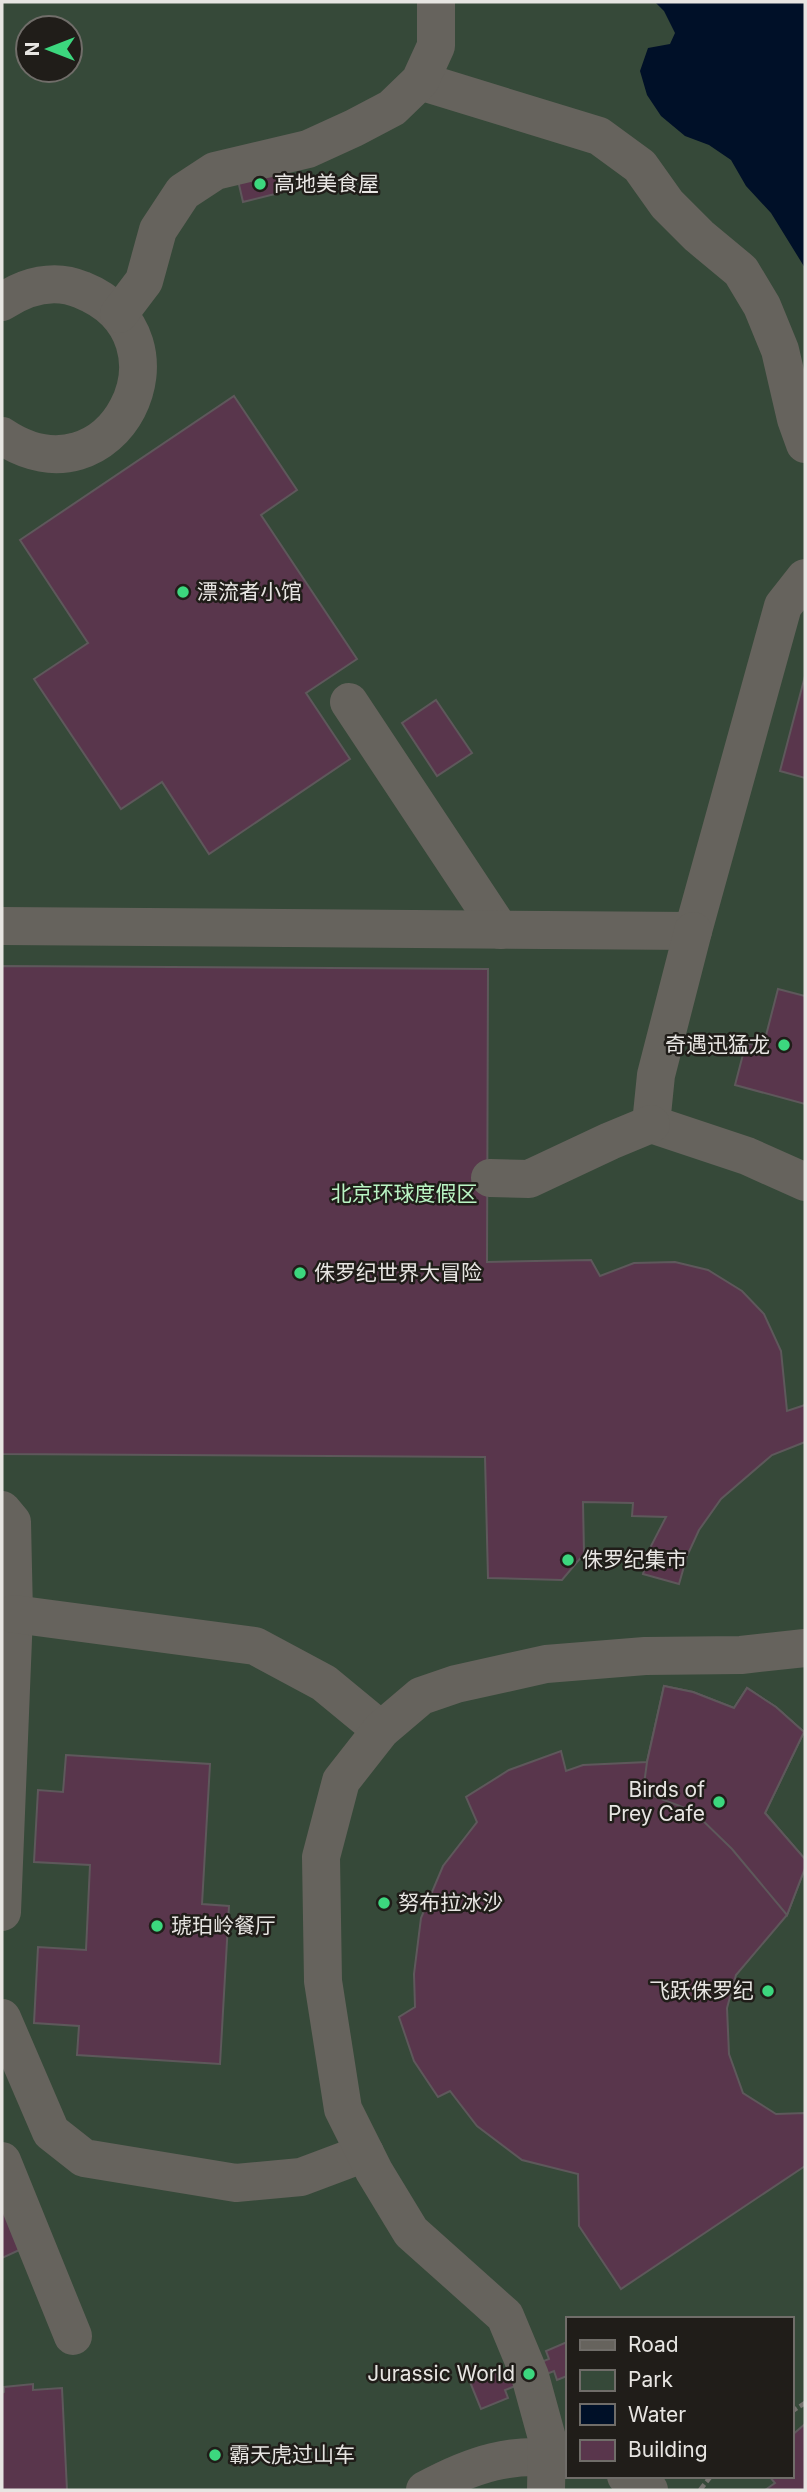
<svg xmlns="http://www.w3.org/2000/svg" width="807" height="2492" font-family="Inter,'Noto Sans SC',sans-serif">
<style>
.green{fill:#364939;fill-rule:evenodd}
.water{fill:#001028}
.building{fill:#59364c;stroke:#5e585b;stroke-width:2}
.lines{fill:none;stroke-linecap:round;stroke-linejoin:round}
.path{stroke:#75726e;stroke-width:4.5;stroke-dasharray:7 3.5;stroke-linecap:butt}
.minor{stroke:#66635d;stroke-width:38}
.poi-dot{fill:#3cd77e;stroke:#201d19;stroke-width:2.5}
.labels{text-anchor:middle;stroke-width:5;stroke-linejoin:round;paint-order:stroke}
.poi-label{font-size:21px;fill:#e7e5e2;stroke:#201d19;text-anchor:start}
.park-label{font-size:21px;fill:#b9f4c3;stroke:#201d19}
</style>
<rect width="100%" height="100%" fill="#292622"/>
<path class="green" d="M2,2H805V2490H2ZM28,28H70V70H28ZM567,2319H791V2476H567Z"/>
<polygon class="water" points="655,2 805,2 805,268 771,213 746,186 731,160 709,145 685,136 661,116 647,95 640,71 648,48 670,44 675,33 664,11"/>
<g class="building">
<polygon points="277,167 283,192 243,202 237,176"/>
<polygon points="234,396 297,490 261,515 357,659 306,693 350,759 209,854 162,782 121,809 34,679 88,643 20,540"/>
<polygon points="805,676 805,778 780,771"/>
<polygon points="436,700 472,753 437,776 402,723"/>
<polygon points="2,966 488,969 487,1262 591,1260 600,1276 634,1263 675,1262 708,1270 742,1291 764,1314 781,1351 787,1411 805,1405 805,1442 772,1455 721,1499 699,1530 687,1556 679,1584 643,1574 651,1546 666,1517 632,1516 633,1503 583,1502 584,1554 562,1580 488,1578 485,1457 2,1454"/>
<polygon points="778,989 805,996 805,1104 735,1085 746,1043 763,1047"/>
<polygon points="664,1686 693,1692 734,1708 747,1688 776,1707 804,1732 765,1813 805,1859 805,1868 787,1915 736,1975 727,2008 729,2054 743,2093 776,2114 805,2113 805,2166 621,2289 579,2226 578,2174 522,2160 477,2126 450,2091 438,2097 414,2061 399,2017 415,2007 414,1974 421,1918 443,1866 477,1822 466,1797 509,1770 561,1751 566,1771 583,1765 647,1762"/>
<polygon points="664,1686 693,1692 734,1708 747,1688 776,1707 804,1732 765,1813 805,1859 805,1868 787,1915 732,1849 693,1811 643,1792 647,1762"/>
<polygon points="66,1755 210,1764 202,1904 229,1906 220,2064 77,2055 79,2026 34,2023 38,1947 86,1950 90,1865 34,1862 38,1790 63,1792"/>
<polygon points="2,2200 26,2247 2,2258"/>
<polygon points="567,2342 567,2376 557,2380 554,2371 505,2390 508,2398 481,2409 470,2382 498,2371 501,2378 549,2359 546,2351"/>
<polygon points="33,2384 33,2390 62,2388 67,2490 2,2490 2,2393 4,2392 4,2387"/>
<polygon points="805,2424 805,2490 765,2490 775,2483 769,2476 791,2476 791,2436"/>
</g>
<g class="lines">
<g class="path">
<polyline points="791,2412 805,2403"/>
<polyline points="700,2490 711,2476"/>
</g>
<g class="minor">
<polyline points="420,81 599,136 640,166 667,204 699,236 741,271 762,306 780,350 796,419 805,444"/>
<path d="M2,302C26,286 54,278 82,290C199,337 113,510 2,436"/>
<polyline points="119,314 144,281 158,230 183,192 215,171 308,149 354,128 392,108 420,81 436,46 436,2"/>
<polyline points="349,702 500,930"/>
<polyline points="2,926 693,931 783,606 805,578"/>
<polyline points="693,931 656,1075 651,1124 747,1156 805,1182"/>
<polyline points="490,1178 529,1179 610,1141 651,1124"/>
<polyline points="2,1510 12,1522 14,1614 2,1912"/>
<polyline points="14,1614 255,1646 324,1683 381,1730"/>
<polyline points="2,2018 51,2132 84,2158 236,2183 301,2177 365,2153"/>
<polyline points="2,2161 73,2336"/>
<polyline points="626,2476 649,2490"/>
<path d="M425,2490C471,2465 514,2450 567,2460"/>
<polyline points="546,2490 547,2438 530,2376 505,2316 411,2232 374,2171 343,2109 323,1981 321,1857 341,1781 381,1730 421,1696 456,1684 546,1664 645,1656 741,1655 805,1648"/>
</g>
</g>
<g class="poi-dot">
<circle cx="260" cy="184" r="7"/>
<circle cx="183" cy="592" r="7"/>
<circle cx="784" cy="1045" r="7"/>
<circle cx="300" cy="1273" r="7"/>
<circle cx="568" cy="1560" r="7"/>
<circle cx="719" cy="1802" r="7"/>
<circle cx="384" cy="1903" r="7"/>
<circle cx="157" cy="1926" r="7"/>
<circle cx="768" cy="1991" r="7"/>
<circle cx="529" cy="2374" r="7"/>
<circle cx="215" cy="2455" r="7"/>
</g>
<g class="labels">
<g class="poi-label">
<text x="274" y="191">高地美食屋</text>
<text x="197" y="599">漂流者小馆</text>
<text x="770" y="1052" text-anchor="end">奇遇迅猛龙</text>
<text x="314" y="1280">侏罗纪世界大冒险</text>
<text x="582" y="1567">侏罗纪集市</text>
<text x="705" y="1797" text-anchor="end">Birds of<tspan x="705" dy="24">Prey Cafe</tspan></text>
<text x="398" y="1910">努布拉冰沙</text>
<text x="171" y="1933">琥珀岭餐厅</text>
<text x="754" y="1998" text-anchor="end">飞跃侏罗纪</text>
<text x="515" y="2381" text-anchor="end">Jurassic World</text>
<text x="229" y="2462">霸天虎过山车</text>
</g>
<g class="park-label">
<text x="404" y="1201">北京环球度假区</text>
</g>
</g>
<rect width="807" height="2492" fill="none" stroke="#e7e5e2" stroke-width="7"/>
<rect x="566" y="2317" width="228" height="161" fill="#201d19" stroke="#706d69" stroke-width="2"/>
<rect x="580" y="2340" width="35" height="10" fill="#66635d" stroke="#706d69" stroke-width="2"/>
<text x="628" y="2352" font-size="21" fill="#e7e5e2">Road</text>
<rect x="580" y="2370" width="35" height="21" fill="#364939" stroke="#706d69" stroke-width="2"/>
<text x="628" y="2387" font-size="21" fill="#e7e5e2">Park</text>
<rect x="580" y="2404" width="35" height="21" fill="#001028" stroke="#706d69" stroke-width="2"/>
<text x="628" y="2422" font-size="21" fill="#e7e5e2">Water</text>
<rect x="580" y="2440" width="35" height="21" fill="#59364c" stroke="#706d69" stroke-width="2"/>
<text x="628" y="2457" font-size="21" fill="#e7e5e2">Building</text>
<g transform="translate(49 49) rotate(270)"><circle r="33" fill="#201d19" stroke="#706d69" stroke-width="2"/>
<path d="M0-5L12 26L0 18L-12 26Z" fill="#3cd77e"/>
<text y="-10" font-size="19" font-weight="bold" text-anchor="middle" fill="#e7e5e2">N</text>
</g>
</svg>
